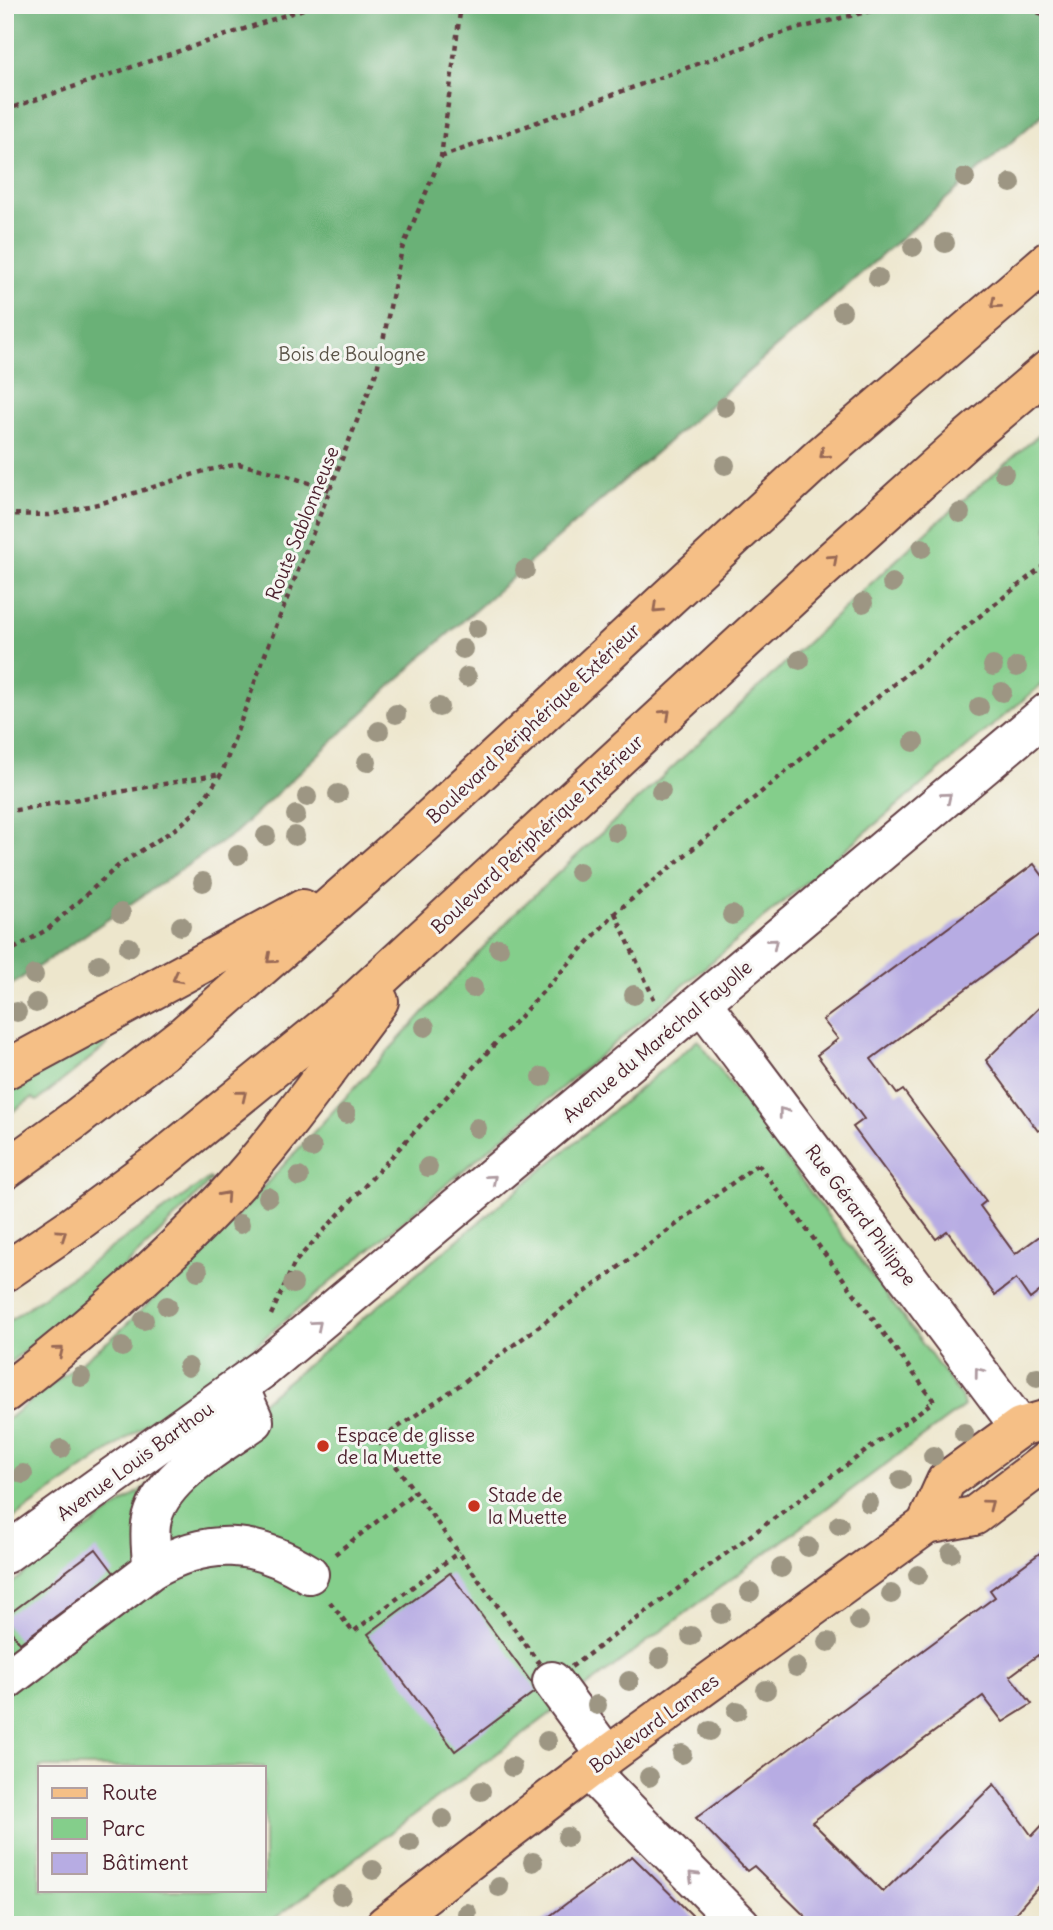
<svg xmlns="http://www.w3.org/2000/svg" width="1053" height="1930" font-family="Delius,sans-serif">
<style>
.green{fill:#84ce8b;stroke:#67765b;stroke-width:2;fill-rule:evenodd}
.forest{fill:#6bb177;stroke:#5a6851;stroke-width:2}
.building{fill:#b7ace3}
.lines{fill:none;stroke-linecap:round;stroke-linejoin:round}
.minor-casing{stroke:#623d43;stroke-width:42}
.major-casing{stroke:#623d43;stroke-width:42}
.highway-casing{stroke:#623d43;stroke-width:42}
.path{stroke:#623d43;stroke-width:4.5;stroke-dasharray:5 5;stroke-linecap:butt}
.minor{stroke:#fff;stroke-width:38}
.major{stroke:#f5bf86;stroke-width:38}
.highway{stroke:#f5bf86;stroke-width:38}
.tree{fill:#9d9683}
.oneway{stroke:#976754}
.oneway2{stroke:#ae9aa0}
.poi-dot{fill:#c8321e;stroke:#f6f6f2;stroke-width:2.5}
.labels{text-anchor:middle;stroke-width:6;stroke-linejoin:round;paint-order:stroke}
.park-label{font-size:19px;fill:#5b5448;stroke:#f6f6f2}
.street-label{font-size:19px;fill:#4a1f2b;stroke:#f6f6f2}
.poi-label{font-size:19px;fill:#4a1f2b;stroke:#f6f6f2;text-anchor:start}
</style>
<rect width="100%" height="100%" fill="#f6f6f2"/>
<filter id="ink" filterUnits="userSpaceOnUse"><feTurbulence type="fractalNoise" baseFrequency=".0143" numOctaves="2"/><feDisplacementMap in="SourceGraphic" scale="14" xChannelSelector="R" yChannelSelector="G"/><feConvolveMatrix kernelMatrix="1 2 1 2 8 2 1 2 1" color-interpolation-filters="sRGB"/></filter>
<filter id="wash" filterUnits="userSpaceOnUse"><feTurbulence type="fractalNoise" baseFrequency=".00686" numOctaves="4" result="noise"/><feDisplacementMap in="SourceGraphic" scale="28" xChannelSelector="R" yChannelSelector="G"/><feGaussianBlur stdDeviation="1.57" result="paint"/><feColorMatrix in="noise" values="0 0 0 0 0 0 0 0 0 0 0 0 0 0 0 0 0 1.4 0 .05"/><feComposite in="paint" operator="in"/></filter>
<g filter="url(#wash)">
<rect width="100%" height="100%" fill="#ede6cc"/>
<g class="green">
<polygon points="1048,427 1048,679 239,1359 5,1524 5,1421 111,1339 210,1245 515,913 932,527"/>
<polygon points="102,1038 108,1041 107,1045 37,1101 32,1098 5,1117 5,1091"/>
<path d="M698,1040L961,1396L964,1406L266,1925H5V1588L260,1404ZM40,1767H264V1890H40Z"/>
<path d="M209,1178L211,1180C148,1248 80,1311 5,1366V1324Z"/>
</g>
<polygon class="forest" points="5,5 1048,5 1048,110 424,655 235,833 5,989"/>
<g id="blocks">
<g class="building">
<polygon points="1034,864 1048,883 1048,914 1043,918 1048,924 1048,928 871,1059 897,1094 903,1090 986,1201 980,1206 1015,1254 1048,1230 1048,1285 1030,1299 1016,1279 995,1295 947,1231 936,1239 853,1127 864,1119 817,1055 838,1039 823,1020"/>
<polygon points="1048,999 1048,1126 1038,1131 986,1060"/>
<polygon points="1048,1547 1048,1667 1038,1655 1010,1676 1032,1704 1003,1722 983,1696 812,1822 883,1892 994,1784 1032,1836 1048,1819 1048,1876 1005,1925 814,1925 754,1866 747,1871 696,1818 995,1597 990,1590"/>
<polygon points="96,1549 114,1573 20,1643 5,1623 5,1617"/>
<polygon points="450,1573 537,1690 455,1751 368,1634"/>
<polygon points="632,1856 702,1925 538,1925 567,1903"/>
</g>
</g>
</g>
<g filter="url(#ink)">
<use href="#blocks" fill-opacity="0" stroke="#623d43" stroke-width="2"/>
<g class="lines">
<defs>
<g id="minor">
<polyline points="702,1003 1020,1427"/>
<polyline points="5,1554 264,1368 1048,712"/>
<path d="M152,1569C152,1554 149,1539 151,1524C158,1478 219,1446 254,1421L239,1387"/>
<path d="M5,1681L152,1569C209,1537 254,1540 309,1574"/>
<polyline points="552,1681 607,1756"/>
<polyline points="588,1770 741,1925"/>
</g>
<g id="major">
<polyline points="926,1525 946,1481 1020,1427 1048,1419"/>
<polyline points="385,1925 588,1770 926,1525 974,1516 1048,1460"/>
</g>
<g id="highway">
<polyline points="5,1070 303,909"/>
<polyline points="5,1170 73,1121 185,1034 422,826 820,457 1048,261"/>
<polyline points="5,1272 71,1227 160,1161 348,1008 810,580 968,438 1048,370"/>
<path d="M5,1393C83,1333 157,1269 224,1198C281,1137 329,1067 379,1001"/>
</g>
</defs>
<use href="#minor" class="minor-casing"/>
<use href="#major" class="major-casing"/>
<use href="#highway" class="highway-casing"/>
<g class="path">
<polyline points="1019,5 1048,16"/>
<polyline points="5,110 315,5"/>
<polyline points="441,157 791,30 896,5"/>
<polyline points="5,514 49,515 102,503 204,471 239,464 285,475 330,490"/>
<polyline points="5,812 221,774"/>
<polyline points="615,913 654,999"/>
<polyline points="5,954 48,929 119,865 178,827 194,813 222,773 264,657 377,370 402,249 441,157 461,5"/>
<polygon points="758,1164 934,1401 552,1681 378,1441 457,1387"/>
<polyline points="271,1315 295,1262 615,913 840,727 1048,562"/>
<polyline points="335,1554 415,1492"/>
<polyline points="330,1602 353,1632 459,1552"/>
<polyline points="5,1914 9,1917 5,1923"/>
</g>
<use href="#minor" class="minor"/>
<use href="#major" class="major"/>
<use href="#highway" class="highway"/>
</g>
<g class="tree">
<circle cx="965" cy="178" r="10"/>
<circle cx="1011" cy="183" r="10"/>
<circle cx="945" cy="243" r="10"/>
<circle cx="913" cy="247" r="10"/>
<circle cx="878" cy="278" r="10"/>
<circle cx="842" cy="311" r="10"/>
<circle cx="725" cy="407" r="10"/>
<circle cx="725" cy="465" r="10"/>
<circle cx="1004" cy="473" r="10"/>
<circle cx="960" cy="513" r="10"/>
<circle cx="922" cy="548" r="10"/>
<circle cx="525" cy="570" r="10"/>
<circle cx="892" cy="583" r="10"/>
<circle cx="863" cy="603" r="10"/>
<circle cx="477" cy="629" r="10"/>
<circle cx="463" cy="649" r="10"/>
<circle cx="800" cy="660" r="10"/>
<circle cx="993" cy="666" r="10"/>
<circle cx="1017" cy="667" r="10"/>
<circle cx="467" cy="677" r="10"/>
<circle cx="1002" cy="692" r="10"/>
<circle cx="439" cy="707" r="10"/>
<circle cx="979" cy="707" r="10"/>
<circle cx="396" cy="714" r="10"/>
<circle cx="379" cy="731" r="10"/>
<circle cx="914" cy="742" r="10"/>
<circle cx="367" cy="762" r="10"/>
<circle cx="661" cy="791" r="10"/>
<circle cx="338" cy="794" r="10"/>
<circle cx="307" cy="797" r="10"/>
<circle cx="296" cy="815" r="10"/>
<circle cx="616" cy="832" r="10"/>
<circle cx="266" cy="836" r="10"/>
<circle cx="295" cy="836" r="10"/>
<circle cx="238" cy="855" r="10"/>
<circle cx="579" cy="872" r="10"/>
<circle cx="203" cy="882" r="10"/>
<circle cx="121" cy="913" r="10"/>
<circle cx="732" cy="915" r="10"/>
<circle cx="181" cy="926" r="10"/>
<circle cx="129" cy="947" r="10"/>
<circle cx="499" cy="948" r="10"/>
<circle cx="99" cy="964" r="10"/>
<circle cx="34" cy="975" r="10"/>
<circle cx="473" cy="988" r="10"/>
<circle cx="634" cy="995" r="10"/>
<circle cx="36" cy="1003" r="10"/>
<circle cx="17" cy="1012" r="10"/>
<circle cx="425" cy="1027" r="10"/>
<circle cx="542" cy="1077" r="10"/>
<circle cx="346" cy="1114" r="10"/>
<circle cx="477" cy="1128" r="10"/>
<circle cx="312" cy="1148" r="10"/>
<circle cx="428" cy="1167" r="10"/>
<circle cx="299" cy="1177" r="10"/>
<circle cx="268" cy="1197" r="10"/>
<circle cx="240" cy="1224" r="10"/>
<circle cx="198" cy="1271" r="10"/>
<circle cx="293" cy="1284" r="10"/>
<circle cx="167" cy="1306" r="10"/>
<circle cx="144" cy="1320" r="10"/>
<circle cx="122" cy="1347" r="10"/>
<circle cx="188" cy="1367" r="10"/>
<circle cx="81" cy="1377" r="10"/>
<circle cx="1037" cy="1377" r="10"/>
<circle cx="964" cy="1433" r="10"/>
<circle cx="61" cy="1449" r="10"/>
<circle cx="933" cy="1456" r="10"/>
<circle cx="23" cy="1474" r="10"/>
<circle cx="901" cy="1480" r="10"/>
<circle cx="869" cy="1503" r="10"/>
<circle cx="839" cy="1525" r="10"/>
<circle cx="808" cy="1547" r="10"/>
<circle cx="951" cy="1553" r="10"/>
<circle cx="781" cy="1568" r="10"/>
<circle cx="918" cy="1575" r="10"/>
<circle cx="750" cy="1592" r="10"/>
<circle cx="891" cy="1594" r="10"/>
<circle cx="721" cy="1614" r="10"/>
<circle cx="859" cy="1621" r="10"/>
<circle cx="691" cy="1636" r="10"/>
<circle cx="828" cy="1642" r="10"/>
<circle cx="660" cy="1658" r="10"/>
<circle cx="796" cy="1667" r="10"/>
<circle cx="629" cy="1681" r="10"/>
<circle cx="766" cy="1690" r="10"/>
<circle cx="597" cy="1705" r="10"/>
<circle cx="737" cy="1711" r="10"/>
<circle cx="710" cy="1731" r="10"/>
<circle cx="547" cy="1741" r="10"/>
<circle cx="682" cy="1754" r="10"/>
<circle cx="512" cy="1767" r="10"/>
<circle cx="649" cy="1777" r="10"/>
<circle cx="481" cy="1791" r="10"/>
<circle cx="443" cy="1819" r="10"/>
<circle cx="567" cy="1837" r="10"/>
<circle cx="410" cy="1843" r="10"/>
<circle cx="533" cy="1862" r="10"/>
<circle cx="373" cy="1870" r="10"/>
<circle cx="499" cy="1887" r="10"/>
<circle cx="341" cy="1895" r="10"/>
<circle cx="467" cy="1913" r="10"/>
</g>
<defs><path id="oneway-chevron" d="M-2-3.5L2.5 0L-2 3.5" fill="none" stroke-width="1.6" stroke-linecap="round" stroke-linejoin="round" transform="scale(1.75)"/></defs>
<g class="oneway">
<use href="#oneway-chevron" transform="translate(995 304) rotate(140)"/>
<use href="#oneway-chevron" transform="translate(824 454) rotate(138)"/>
<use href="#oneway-chevron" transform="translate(833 559) rotate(-42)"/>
<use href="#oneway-chevron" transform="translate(657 608) rotate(137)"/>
<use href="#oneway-chevron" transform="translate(666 714) rotate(-43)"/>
<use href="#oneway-chevron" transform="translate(271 959) rotate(139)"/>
<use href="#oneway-chevron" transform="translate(177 978) rotate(152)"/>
<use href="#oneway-chevron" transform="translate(242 1095) rotate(-39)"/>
<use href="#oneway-chevron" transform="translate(225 1196) rotate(-48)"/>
<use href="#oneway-chevron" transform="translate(62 1234) rotate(-34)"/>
<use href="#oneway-chevron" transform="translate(59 1351) rotate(-39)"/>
<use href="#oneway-chevron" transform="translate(989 1504) rotate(-37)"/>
</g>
<g class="oneway2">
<use href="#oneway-chevron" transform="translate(947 797) rotate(-40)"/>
<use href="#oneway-chevron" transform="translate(773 943) rotate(-40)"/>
<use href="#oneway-chevron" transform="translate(783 1112) rotate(-127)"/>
<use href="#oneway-chevron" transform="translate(492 1179) rotate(-40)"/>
<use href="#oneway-chevron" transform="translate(317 1325) rotate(-40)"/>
<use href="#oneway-chevron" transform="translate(979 1372) rotate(-127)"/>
<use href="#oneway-chevron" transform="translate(693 1876) rotate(-135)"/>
</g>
</g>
<g class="poi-dot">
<circle cx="323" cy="1446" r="7"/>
<circle cx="474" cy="1506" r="7"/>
</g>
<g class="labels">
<g class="park-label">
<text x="352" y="361">Bois de Boulogne</text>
</g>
<g class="street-label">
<text transform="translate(302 523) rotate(-68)" y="7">Route Sablonneuse</text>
<text transform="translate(533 723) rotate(-43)" y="7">Boulevard Périphérique Extérieur</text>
<text transform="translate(537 834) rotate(-43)" y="7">Boulevard Périphérique Intérieur</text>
<text transform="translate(657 1041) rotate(-40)" y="7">Avenue du Maréchal Fayolle</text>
<text transform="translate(861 1215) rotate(53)" y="7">Rue Gérard Philippe</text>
<text transform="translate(135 1461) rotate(-36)" y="7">Avenue Louis Barthou</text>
<text transform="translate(654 1723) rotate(-36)" y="7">Boulevard Lannes</text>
</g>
<g class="poi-label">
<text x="337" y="1442">Espace de glisse<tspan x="337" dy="22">de la Muette</tspan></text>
<text x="488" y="1502">Stade de<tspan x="488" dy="22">la Muette</tspan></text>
</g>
</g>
<rect width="1053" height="1930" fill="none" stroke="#f6f6f2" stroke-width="28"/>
<rect x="38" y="1766" width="228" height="126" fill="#f6f6f2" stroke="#b1a0a2" stroke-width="2"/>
<rect x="52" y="1788" width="35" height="10" fill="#f5bf86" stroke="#b1a0a2" stroke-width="2"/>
<text x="102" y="1800" font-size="21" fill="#4a1f2b">Route</text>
<rect x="52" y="1818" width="35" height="21" fill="#84ce8b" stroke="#b1a0a2" stroke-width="2"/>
<text x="102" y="1836" font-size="21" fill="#4a1f2b">Parc</text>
<rect x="52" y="1853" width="35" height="21" fill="#b7ace3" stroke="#b1a0a2" stroke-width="2"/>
<text x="102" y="1870" font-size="21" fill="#4a1f2b">Bâtiment</text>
</svg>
